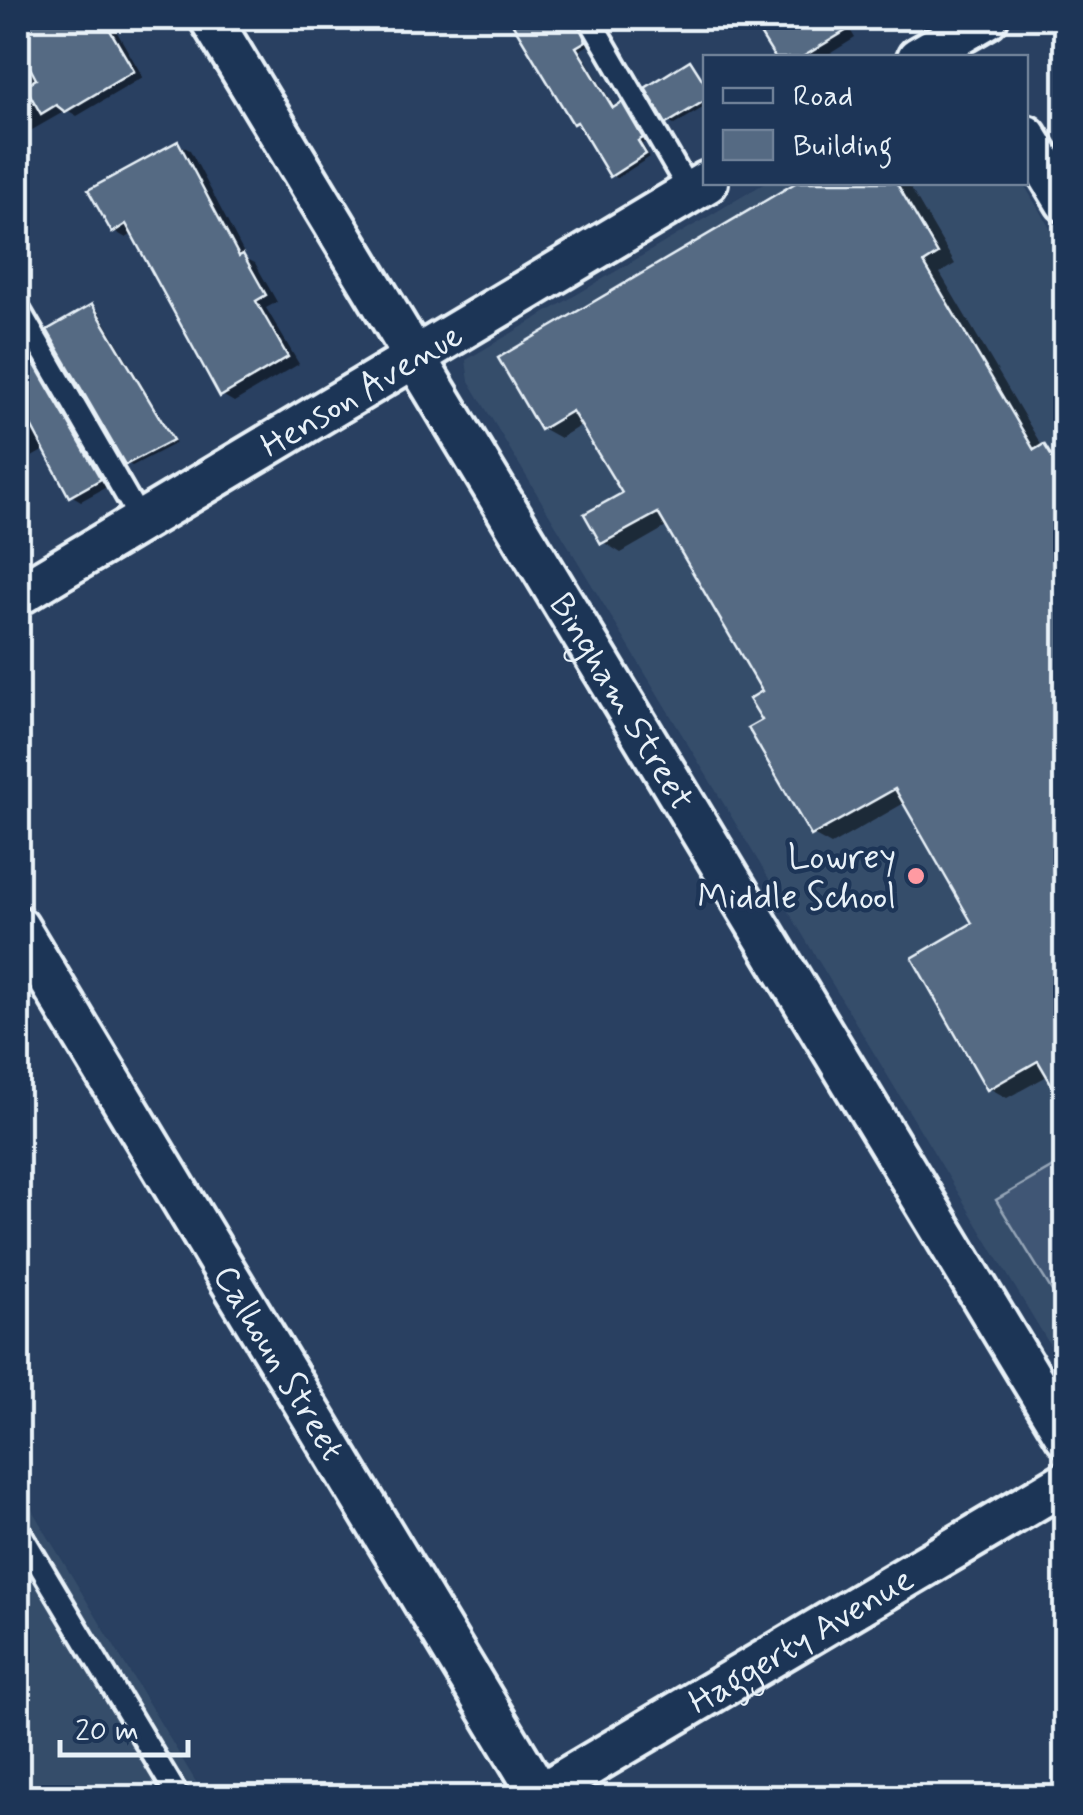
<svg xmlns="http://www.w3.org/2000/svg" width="1083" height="1815" font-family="Mynerve,sans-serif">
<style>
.built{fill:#364d6b}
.green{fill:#415774;stroke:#94a4b6;stroke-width:2.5}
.shadow{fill:#0007}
.building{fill:#556a83;stroke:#e8f1f8;stroke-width:2.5}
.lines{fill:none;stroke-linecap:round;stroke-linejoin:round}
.service-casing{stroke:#e8f1f8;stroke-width:28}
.minor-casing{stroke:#e8f1f8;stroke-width:48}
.service{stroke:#1d3557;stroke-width:20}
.minor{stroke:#1d3557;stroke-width:40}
.poi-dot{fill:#ff9aa2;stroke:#1d3557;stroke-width:4}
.labels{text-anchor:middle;stroke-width:9;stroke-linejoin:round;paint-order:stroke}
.street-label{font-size:35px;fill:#e8f1f8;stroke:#1d3557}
.poi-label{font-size:35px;fill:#e8f1f8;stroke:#1d3557;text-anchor:end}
</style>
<rect width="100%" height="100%" fill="#294061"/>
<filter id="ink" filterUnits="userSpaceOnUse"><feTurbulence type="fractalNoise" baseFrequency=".01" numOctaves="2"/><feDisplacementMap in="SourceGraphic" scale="20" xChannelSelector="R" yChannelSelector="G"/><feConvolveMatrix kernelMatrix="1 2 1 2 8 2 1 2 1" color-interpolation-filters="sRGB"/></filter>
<g filter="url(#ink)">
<g class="built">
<polygon points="765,183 1023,183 1065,254 1065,1370 469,381 466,360"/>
<polygon points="18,1487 205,1797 18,1797"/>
</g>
<polygon class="green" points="1065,1160 1065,1312 996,1200"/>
<g class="shadow">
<polygon points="18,18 115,18 110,20 143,77 77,116 67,110 18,138"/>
<polygon points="511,18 583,18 580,23 590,44 580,50 616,109 622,105 627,108 647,141 642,144 650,157 617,178 612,175 580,125 575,122"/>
<polygon points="607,18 634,18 617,28"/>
<polygon points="761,18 843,18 855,38 823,58 778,58"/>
<polygon points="690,63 706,82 706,106 674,125 668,122"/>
<polygon points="178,144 190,150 247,259 255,263 277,302 266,308 299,364 234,402 222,395 134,233 126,238 114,231"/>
<polygon points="802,182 907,182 955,264 940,273 1043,448 1062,457 1066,462 1066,1104 1049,1075 1007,1098 989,1088 976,924 906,802 831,845 813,835 765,721 765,692 668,526 621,553 603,542 625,494 583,424 560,438 542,428"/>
<polygon points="92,306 98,310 176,443 132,466 126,463"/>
<polygon points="18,345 33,353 110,485 81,501 71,495 46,449 18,465"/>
</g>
<g class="building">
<polygon points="18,18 103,18 134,71 65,112 56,105 41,114 25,86 36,79 18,45"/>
<polygon points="509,18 575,18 586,41 576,47 613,108 622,102 643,138 638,141 646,154 610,177 577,122 573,124"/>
<polygon points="750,18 867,18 801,58 775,58"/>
<polygon points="690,60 706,85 706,100 666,124 645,88"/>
<polygon points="178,141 239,256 243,254 266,295 256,301 288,357 220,397 126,224 112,233 88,190"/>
<polygon points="797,182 896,182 938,254 924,263 1034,450 1044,444 1066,479 1066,1109 1038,1061 987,1090 912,958 972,923 895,789 811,836 748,728 762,720 749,699 762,691 658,513 601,544 584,514 622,493 572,411 540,430 498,358"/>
<polygon points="92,304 173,440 125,465 47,330"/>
<polygon points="23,344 101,479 69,497 18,401 18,347"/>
</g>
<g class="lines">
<defs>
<g id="service">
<polyline points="589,18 690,192"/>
<polyline points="18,308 141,521"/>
<polyline points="18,1529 179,1798"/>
</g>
<g id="minor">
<path id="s1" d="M210,18L1066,1436"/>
<polyline points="918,58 987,18"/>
<polyline points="1026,136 1066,202"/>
<path id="s2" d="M18,595L707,182"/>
<path id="s3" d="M18,927L542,1798"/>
<path id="s4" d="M534,1798L1066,1482"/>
</g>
</defs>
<use href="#service" class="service-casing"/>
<use href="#minor" class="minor-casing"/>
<use href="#service" class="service"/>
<use href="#minor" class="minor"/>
</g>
</g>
<circle class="poi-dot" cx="916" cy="876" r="10"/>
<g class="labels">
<g class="street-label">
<text dy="12" stroke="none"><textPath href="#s2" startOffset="400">Henson Avenue</textPath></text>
<text dy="12" stroke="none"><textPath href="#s1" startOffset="798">Bingham Street</textPath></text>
<text dy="12" stroke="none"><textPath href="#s3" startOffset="508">Calhoun Street</textPath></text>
<text dy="12" stroke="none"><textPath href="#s4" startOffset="310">Haggerty Avenue</textPath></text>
</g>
<g class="poi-label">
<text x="896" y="868">Lowrey<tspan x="896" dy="40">Middle School</tspan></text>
</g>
</g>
<rect width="1083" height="1815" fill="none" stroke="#1d3557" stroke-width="60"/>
<rect x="30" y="30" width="1023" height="1755" fill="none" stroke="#e8f1f8" stroke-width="4" filter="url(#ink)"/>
<rect x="703" y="55" width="325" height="130" fill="#1d3557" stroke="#6e8097" stroke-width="2.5"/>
<rect x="723" y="88" width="50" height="15" fill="#1d3557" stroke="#6e8097" stroke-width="2.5"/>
<text x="793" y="105" font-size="30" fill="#e8f1f8">Road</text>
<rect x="723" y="130" width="50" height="30" fill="#556a83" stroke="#6e8097" stroke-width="2.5"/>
<text x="793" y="155" font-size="30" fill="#e8f1f8">Building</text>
<path d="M60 1740v15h128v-15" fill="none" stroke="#e8f1f8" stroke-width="5"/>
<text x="75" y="1740" font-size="30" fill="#e8f1f8" stroke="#1d3557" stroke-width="8" paint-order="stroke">20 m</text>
</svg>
